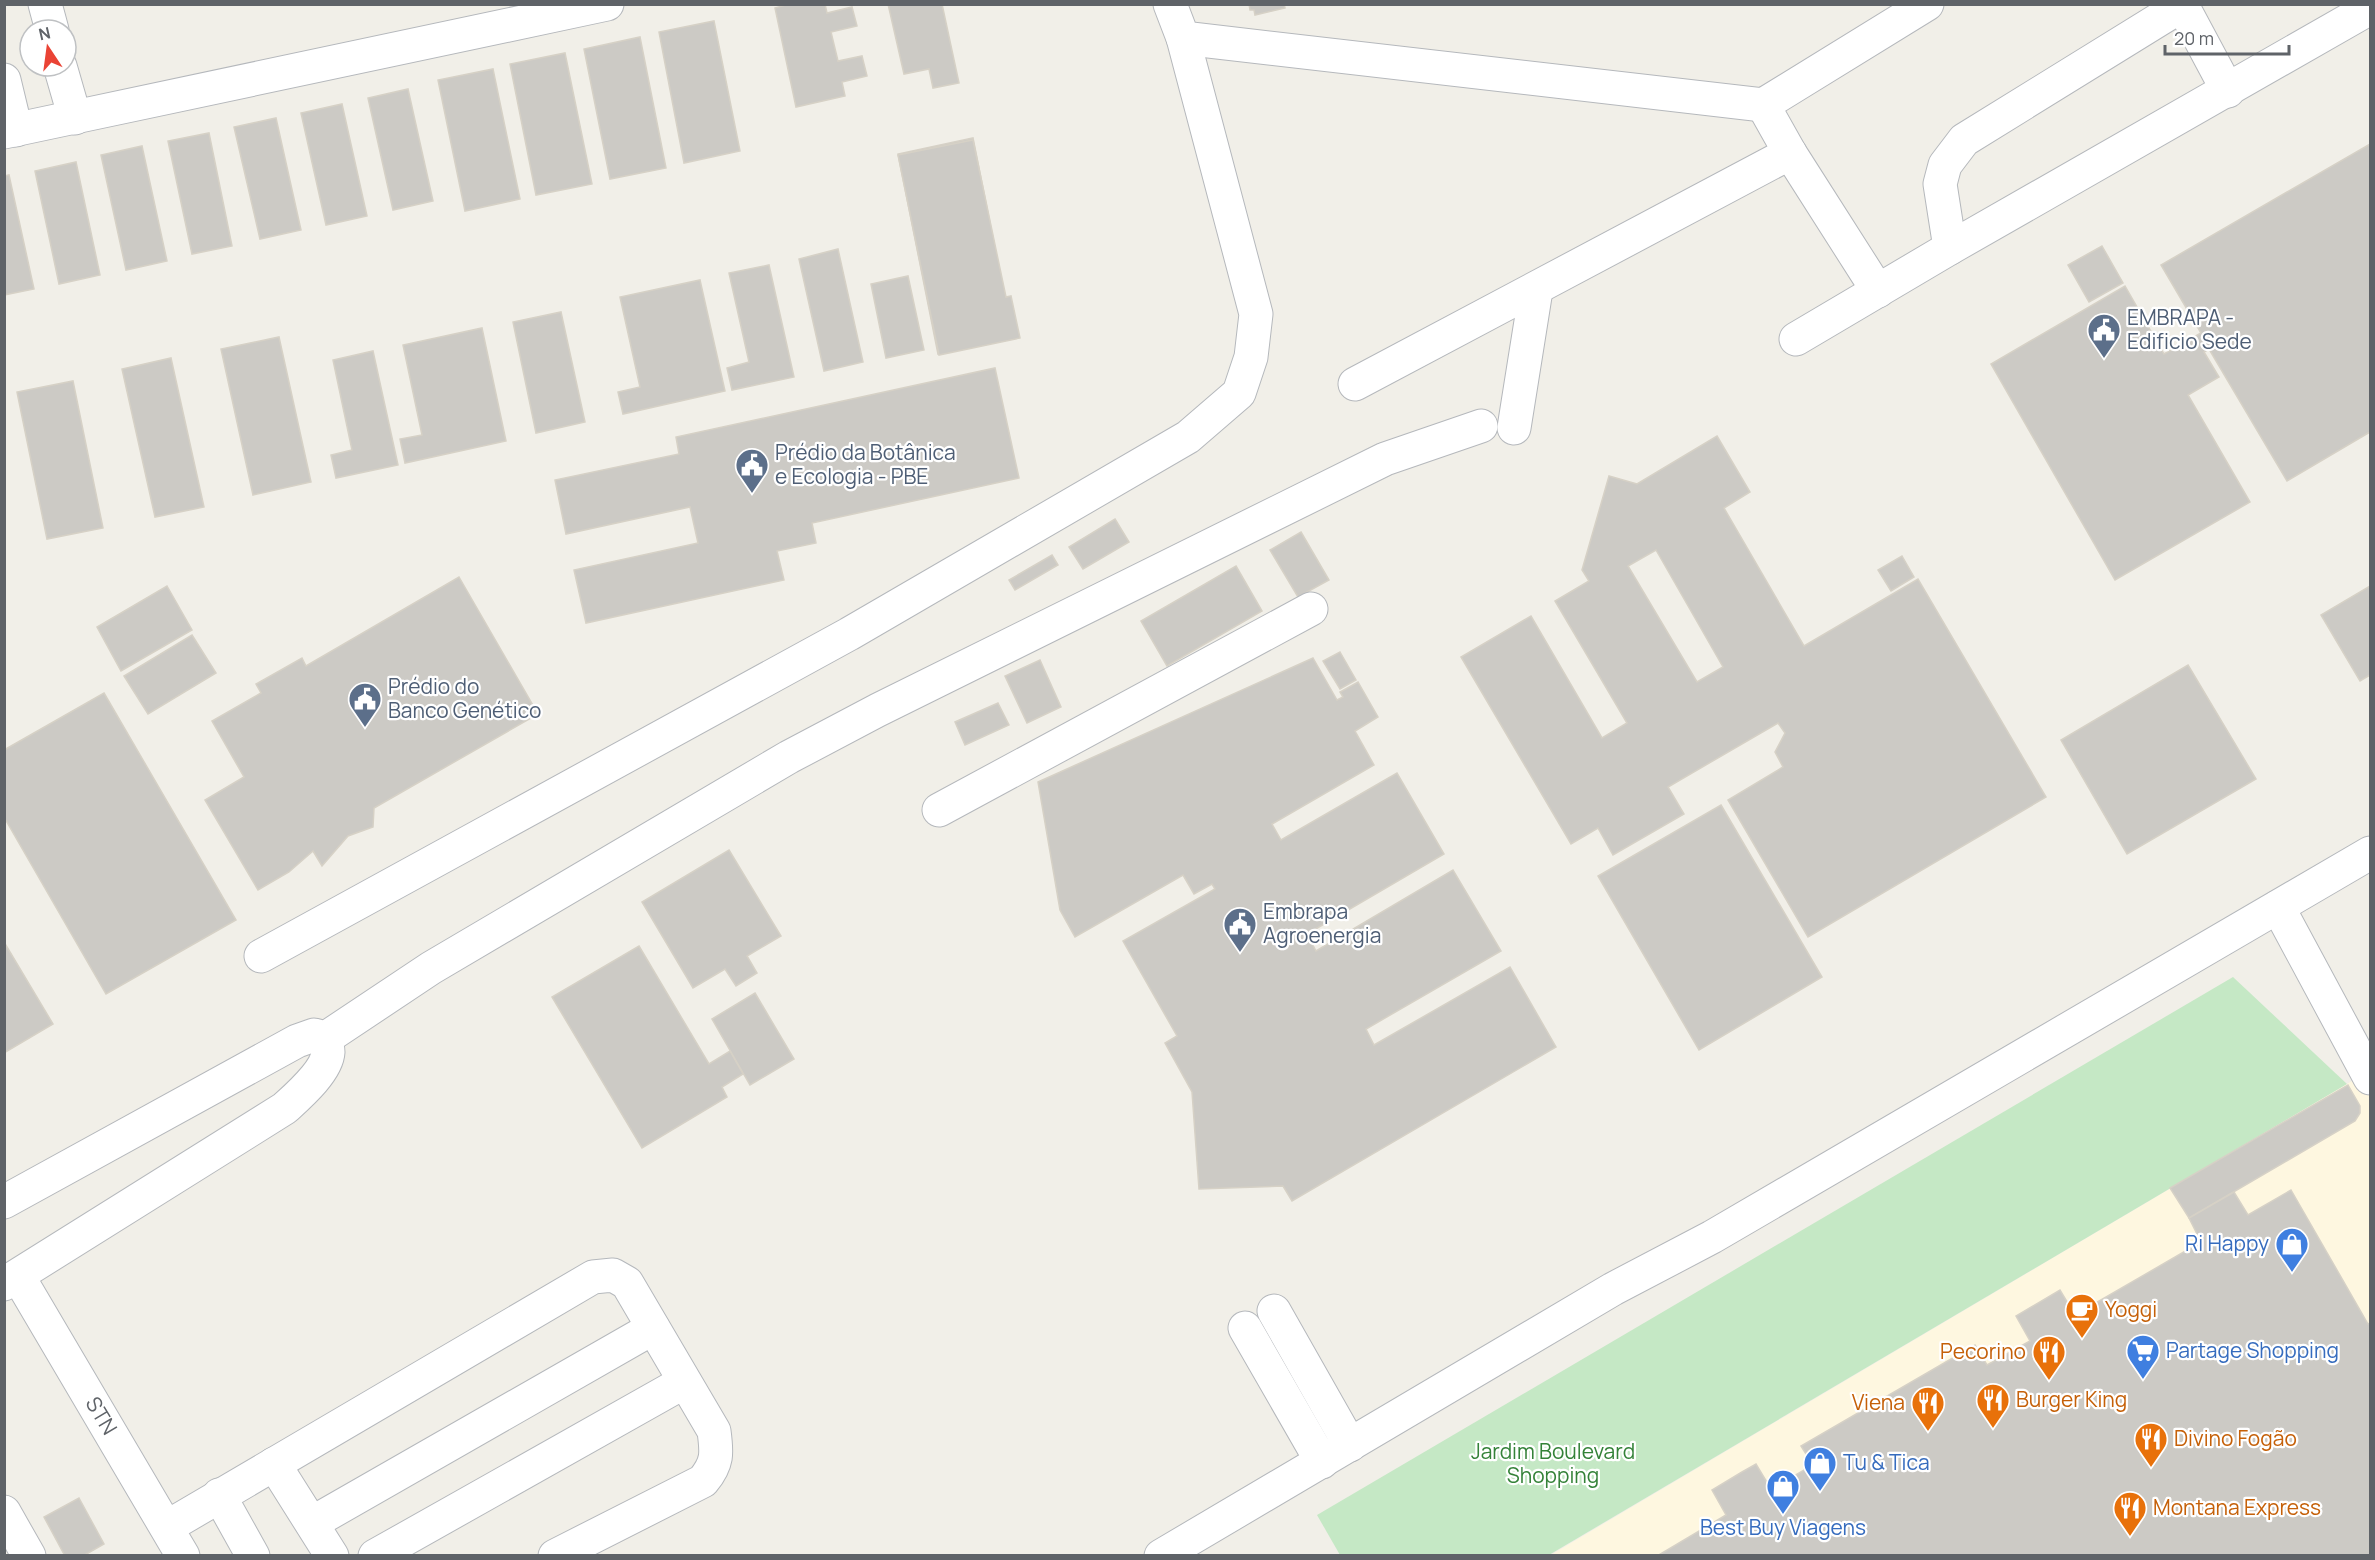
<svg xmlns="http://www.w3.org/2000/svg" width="2375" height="1560" font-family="Manrope,sans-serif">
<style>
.commercial{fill:#fef7e0}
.green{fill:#c5e8c5}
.building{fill:#cccac5;stroke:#d6d1c6;stroke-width:1.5;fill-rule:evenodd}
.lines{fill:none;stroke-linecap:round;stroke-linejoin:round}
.minor-casing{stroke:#b5b8bc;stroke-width:35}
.minor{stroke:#fff;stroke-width:33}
.labels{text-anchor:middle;stroke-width:4.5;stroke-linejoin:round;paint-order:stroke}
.service-label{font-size:21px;fill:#4e5e75;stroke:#fff;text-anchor:start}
.shop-label{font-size:21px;fill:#366cbe;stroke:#fff;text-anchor:start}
.food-label{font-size:21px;fill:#c56008;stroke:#fff;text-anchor:start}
.street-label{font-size:21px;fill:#5f6368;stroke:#fff}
.park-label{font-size:21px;fill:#348238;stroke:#fff}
</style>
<rect width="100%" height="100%" fill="#f1efe8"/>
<polygon class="commercial" points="2370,1070 2370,1555 1549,1556 2347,1084"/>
<polygon class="green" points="2233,977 2347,1084 1549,1555 1340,1555 1317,1515"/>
<g class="building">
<polygon points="789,4 825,4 827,13 852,7 857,26 831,32 838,61 862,56 867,76 842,82 845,96 796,107 775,8"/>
<polygon points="888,4 942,4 959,83 933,88 929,69 904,74"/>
<polygon points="1249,4 1284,4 1285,8 1255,15 1254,10 1250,10"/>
<polygon points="714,21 740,151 684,163 659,32"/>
<polygon points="640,37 666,168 610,179 584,49"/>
<polygon points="565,53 592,184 536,195 510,64"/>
<polygon points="493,69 520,199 465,211 438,80"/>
<polygon points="408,89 433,201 393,210 368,98"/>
<polygon points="342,104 367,216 326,225 301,113"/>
<polygon points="276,118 301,230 260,239 234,127"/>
<polygon points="209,133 232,246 192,254 168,141"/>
<polygon points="973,138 1013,338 938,354 898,154"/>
<polygon points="973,140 1006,297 1011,296 1020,338 939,355 898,155"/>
<polygon points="2370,144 2370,432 2287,481 2209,349 2204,352 2219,377 2188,395 2250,502 2115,580 1991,364 2125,286 2164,354 2201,333 2161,265"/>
<polygon points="142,146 167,261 126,270 101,155"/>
<polygon points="76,162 100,275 59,284 35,171"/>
<polygon points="9,175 34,289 4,295 4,176"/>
<polygon points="2102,246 2123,283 2089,302 2068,265"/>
<polygon points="838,249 863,362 824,371 799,259"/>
<polygon points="769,265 794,377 732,390 727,368 749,362 729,273"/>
<polygon points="908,276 924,350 886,358 871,284"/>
<polygon points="700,280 725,391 623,414 618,392 640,387 620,297"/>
<polygon points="561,312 585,422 536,433 513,322"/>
<polygon points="482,328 506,441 405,463 400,439 422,435 403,345"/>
<polygon points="279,337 311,482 253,495 221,349"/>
<polygon points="373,351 398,465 336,478 331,455 352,450 333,360"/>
<polygon points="171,358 204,507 155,517 122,369"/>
<polygon points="995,368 1019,478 812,523 816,543 777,551 784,580 586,623 574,570 698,543 690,507 566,534 555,480 679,454 676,437"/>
<polygon points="73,381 103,528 47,539 17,392"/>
<path d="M1717,436L1750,492L1724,508L1804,646L1918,579L2046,797L1808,937L1728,800L1783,767L1775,752L1785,733L1778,723L1668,787L1684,814L1613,855L1598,828L1571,844L1461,657L1531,616L1602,738L1627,723L1555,601L1589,581L1582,570L1609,476L1637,484ZM1656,550L1723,667L1697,682L1628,566Z"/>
<polygon points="1115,519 1129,542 1083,569 1069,547"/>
<polygon points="1301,532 1329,580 1298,597 1270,550"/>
<polygon points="1052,555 1058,565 1015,590 1009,580"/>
<polygon points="1902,556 1914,577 1891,591 1878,570"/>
<polygon points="1236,566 1262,611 1167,666 1141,621"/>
<polygon points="459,577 538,714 374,808 373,827 348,836 322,866 313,851 289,872 258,890 205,800 244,777 212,721 261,693 256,684 302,658 306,666"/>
<polygon points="167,586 192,630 121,671 97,627"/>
<polygon points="2370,586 2370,675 2360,681 2321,615"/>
<polygon points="192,635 216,673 148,714 124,676"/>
<polygon points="1340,652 1356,680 1340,689 1323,661"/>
<polygon points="1313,658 1337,700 1343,697 1340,692 1358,682 1378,717 1355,731 1374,765 1272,824 1281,840 1397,773 1444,854 1307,934 1316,951 1453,870 1501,951 1366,1029 1374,1045 1510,967 1556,1047 1292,1201 1283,1186 1199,1189 1192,1092 1165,1043 1177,1036 1123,941 1215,889 1212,884 1194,894 1183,875 1075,937 1060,910 1038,782"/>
<polygon points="1040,660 1061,707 1027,723 1005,676"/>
<polygon points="2188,665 2256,779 2127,854 2061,740"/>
<polygon points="104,693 236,920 106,994 4,817 4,750"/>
<polygon points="998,703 1009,725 965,745 955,722"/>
<polygon points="1721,805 1822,977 1699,1050 1598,876"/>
<polygon points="729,850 781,936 747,956 757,973 736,986 725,969 693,988 642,902"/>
<polygon points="4,942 53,1024 4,1053"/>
<polygon points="639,946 709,1064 730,1051 743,1074 722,1087 727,1097 642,1148 552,997"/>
<polygon points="755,993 794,1059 750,1085 712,1019"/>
<polygon points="2348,1085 2360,1106 2360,1113 2355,1121 2189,1218 2170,1188"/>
<polygon points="2291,1190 2368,1324 2370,1323 2370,1556 1657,1556 1726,1515 1712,1490 1742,1472 1756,1464 1771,1489 1813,1465 1801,1446 1975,1345 1987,1365 2030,1341 2016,1316 2060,1290 2075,1315 2201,1242 2189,1218 2234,1192 2248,1215"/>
<polygon points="79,1498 104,1544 83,1556 65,1556 44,1517"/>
</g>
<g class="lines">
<defs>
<g id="minor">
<polyline points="45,4 52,30"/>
<polyline points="1170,4 1183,38 1763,105 1927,4"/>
<polyline points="2182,5 2228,91"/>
<polyline points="60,66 75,118"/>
<polyline points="4,80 16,130"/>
<polyline points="1763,105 1790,153 1878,291"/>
<polyline points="4,132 607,4"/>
<polyline points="1950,248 1940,184 1945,165 1964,140 2184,4"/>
<polyline points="1796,339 1950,248 2370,8"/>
<polyline points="1355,384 1790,153"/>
<polyline points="1514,428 1536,290"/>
<polyline points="939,810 1311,609"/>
<polyline points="2278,907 2370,1078"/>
<polyline points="261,956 849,634 1188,437 1239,393 1251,357 1256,314 1183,38"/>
<polyline points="4,1202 297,1041 314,1035 326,1038 431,968 789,757 878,710 1385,459 1481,426"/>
<polyline points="18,1276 183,1556"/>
<path d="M4,1284L285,1108C298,1096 327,1071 328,1052C328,1048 326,1042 326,1038"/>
<polyline points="1274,1311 1350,1445"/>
<polyline points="1245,1328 1322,1462"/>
<polyline points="274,1464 332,1556"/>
<polyline points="219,1495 253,1556"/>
<polyline points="4,1512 29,1556"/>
<polyline points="312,1523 653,1328"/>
<path d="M167,1527L593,1277L613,1275L627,1283L714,1431C717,1453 718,1463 703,1481L555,1556"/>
<polyline points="375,1556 684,1382"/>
<polyline points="1161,1556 1613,1289 1712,1237 2370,853"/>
</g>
</defs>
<use href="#minor" class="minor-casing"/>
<use href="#minor" class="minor"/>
</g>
<defs>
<symbol id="civic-pin" viewBox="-11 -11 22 30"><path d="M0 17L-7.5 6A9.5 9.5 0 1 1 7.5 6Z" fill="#5c6f8a" stroke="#fff"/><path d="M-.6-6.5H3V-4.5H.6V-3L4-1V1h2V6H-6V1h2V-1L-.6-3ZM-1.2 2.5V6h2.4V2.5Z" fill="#fff"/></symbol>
<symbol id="shop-pin" viewBox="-11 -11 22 30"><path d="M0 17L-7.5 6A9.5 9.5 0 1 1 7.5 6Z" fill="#3f7fe0" stroke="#fff"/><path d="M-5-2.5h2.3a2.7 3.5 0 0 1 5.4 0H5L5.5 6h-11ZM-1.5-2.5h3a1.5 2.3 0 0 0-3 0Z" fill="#fff"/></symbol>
<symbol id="cafe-pin" viewBox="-11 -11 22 30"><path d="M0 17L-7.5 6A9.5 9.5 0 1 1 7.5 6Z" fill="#e8710a" stroke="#fff"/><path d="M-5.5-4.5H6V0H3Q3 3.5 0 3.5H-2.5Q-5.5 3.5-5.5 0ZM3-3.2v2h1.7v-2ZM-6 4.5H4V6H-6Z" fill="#fff"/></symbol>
<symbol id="supermarket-pin" viewBox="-11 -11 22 30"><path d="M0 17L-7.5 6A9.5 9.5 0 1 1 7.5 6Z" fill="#3f7fe0" stroke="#fff"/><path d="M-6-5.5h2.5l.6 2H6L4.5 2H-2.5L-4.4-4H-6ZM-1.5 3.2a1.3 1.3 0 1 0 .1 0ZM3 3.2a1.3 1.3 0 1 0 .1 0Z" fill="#fff"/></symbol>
<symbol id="restaurant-pin" viewBox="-11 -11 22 30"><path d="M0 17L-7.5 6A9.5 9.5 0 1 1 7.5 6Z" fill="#e8710a" stroke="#fff"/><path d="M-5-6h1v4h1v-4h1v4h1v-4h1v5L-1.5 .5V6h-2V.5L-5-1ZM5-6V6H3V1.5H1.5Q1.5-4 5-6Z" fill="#fff"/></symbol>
</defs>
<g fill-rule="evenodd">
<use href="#civic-pin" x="2085" y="311" width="38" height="52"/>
<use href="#civic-pin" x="733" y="446" width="38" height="52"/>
<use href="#civic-pin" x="346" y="680" width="38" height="52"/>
<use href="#civic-pin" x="1221" y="905" width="38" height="52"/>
<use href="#shop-pin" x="2273" y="1225" width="38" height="52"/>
<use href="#cafe-pin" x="2063" y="1291" width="38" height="52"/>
<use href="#supermarket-pin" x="2124" y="1332" width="38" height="52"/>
<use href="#restaurant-pin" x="2030" y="1333" width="38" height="52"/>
<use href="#restaurant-pin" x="1974" y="1381" width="38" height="52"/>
<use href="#restaurant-pin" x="1909" y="1384" width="38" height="52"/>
<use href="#restaurant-pin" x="2132" y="1420" width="38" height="52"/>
<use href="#shop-pin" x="1801" y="1444" width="38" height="52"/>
<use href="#shop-pin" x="1764" y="1467" width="38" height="52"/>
<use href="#restaurant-pin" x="2111" y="1489" width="38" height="52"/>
</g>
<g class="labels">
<g class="service-label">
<text x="2127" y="325">EMBRAPA -<tspan x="2127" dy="24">Edificio Sede</tspan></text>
<text x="775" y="460">Prédio da Botânica<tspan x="775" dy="24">e Ecologia - PBE</tspan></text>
<text x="388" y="694">Prédio do<tspan x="388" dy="24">Banco Genético</tspan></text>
<text x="1263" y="919">Embrapa<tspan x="1263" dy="24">Agroenergia</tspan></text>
</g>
<g class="shop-label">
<text x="2269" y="1251" text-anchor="end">Ri Happy</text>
<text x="2166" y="1358">Partage Shopping</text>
<text x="1843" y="1470">Tu &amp; Tica</text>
<text x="1783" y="1535" text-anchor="middle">Best Buy Viagens</text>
</g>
<g class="food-label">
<text x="2105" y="1317">Yoggi</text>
<text x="2026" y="1359" text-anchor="end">Pecorino</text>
<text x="2016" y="1407">Burger King</text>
<text x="1905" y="1410" text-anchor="end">Viena</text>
<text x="2174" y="1446">Divino Fogão</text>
<text x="2153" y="1515">Montana Express</text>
</g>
<g class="street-label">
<text transform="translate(101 1416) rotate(59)" y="7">STN</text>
</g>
<g class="park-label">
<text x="1553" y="1459">Jardim Boulevard<tspan x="1553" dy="24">Shopping</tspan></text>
</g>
</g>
<rect width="2375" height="1560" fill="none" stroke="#5f6368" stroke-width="12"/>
<g transform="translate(48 48) rotate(347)"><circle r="28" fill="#ffffff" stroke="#bfc1c3" stroke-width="1.5"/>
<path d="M0-4.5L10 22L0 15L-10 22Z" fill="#ea4335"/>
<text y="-9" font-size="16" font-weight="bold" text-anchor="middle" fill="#5f6368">N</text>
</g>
<path d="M2165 45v9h124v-9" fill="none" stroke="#5f6368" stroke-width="3"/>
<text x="2174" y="45" font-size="18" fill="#5f6368" stroke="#ffffff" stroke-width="4.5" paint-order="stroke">20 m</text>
</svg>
